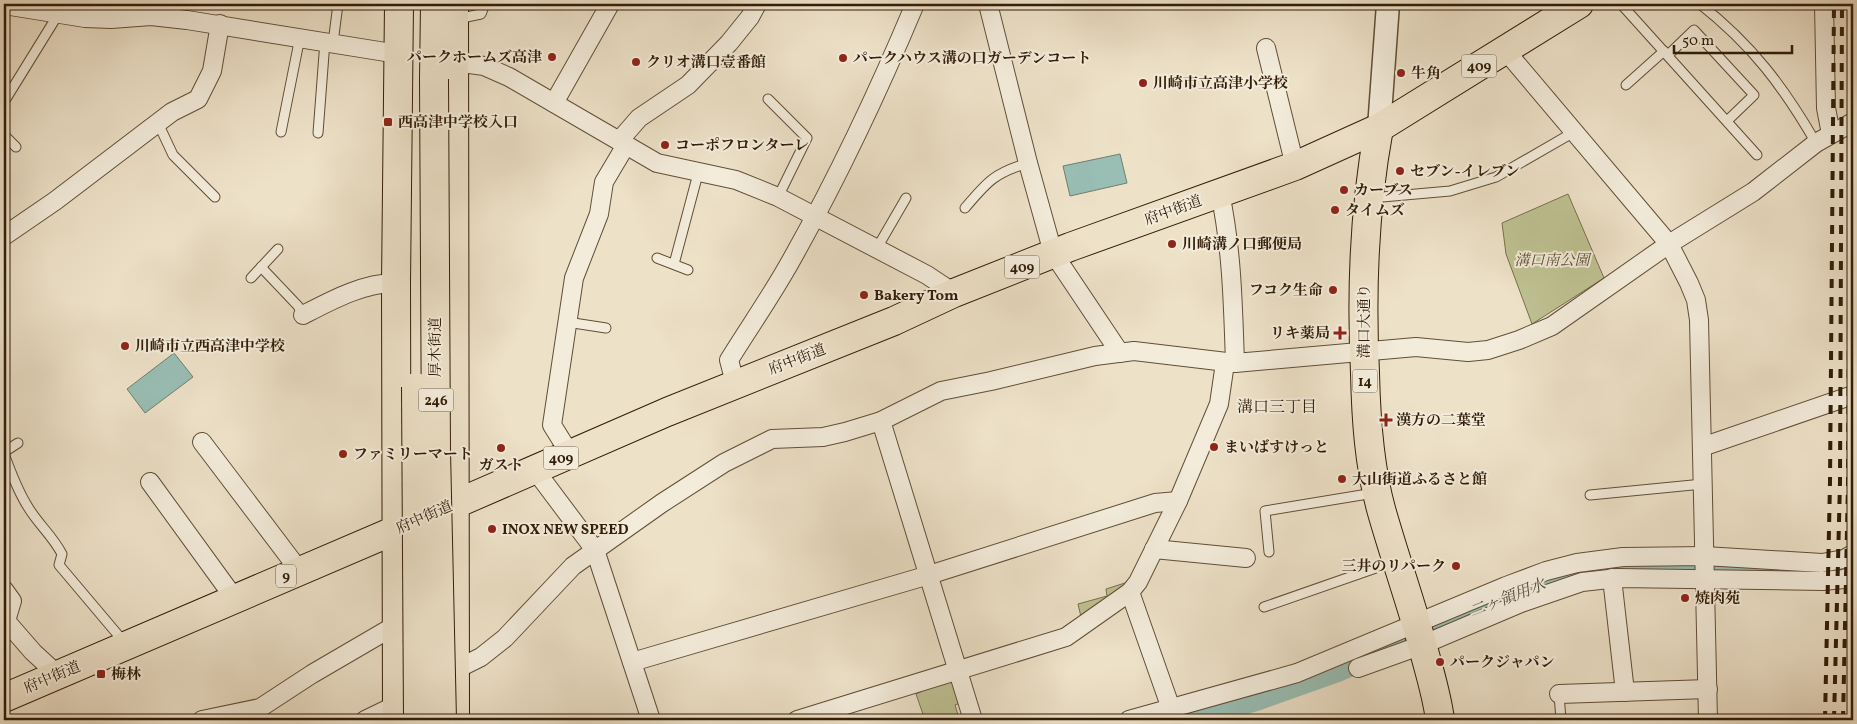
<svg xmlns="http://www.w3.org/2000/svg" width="1857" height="724" font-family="Vollkorn,'Noto Serif JP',serif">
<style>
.green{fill:#bec192;stroke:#786f4d}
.water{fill:#99beb4;stroke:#707e6f}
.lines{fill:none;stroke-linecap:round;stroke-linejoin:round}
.river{stroke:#99beb4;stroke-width:29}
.service-casing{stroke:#614e38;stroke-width:11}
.minor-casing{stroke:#614e38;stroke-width:20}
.tertiary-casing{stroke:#614e38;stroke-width:25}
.primary-casing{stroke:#321d08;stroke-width:30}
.trunk-casing{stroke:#321d08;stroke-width:30}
.service{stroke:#f3ecdb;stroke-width:9}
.minor{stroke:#f3ecdb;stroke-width:18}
.tertiary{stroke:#f3ecdb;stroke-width:22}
.primary{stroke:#ede1c8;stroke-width:28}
.trunk{stroke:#ede1c8;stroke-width:28}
.rail{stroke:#321d08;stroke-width:4;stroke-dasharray:9 9;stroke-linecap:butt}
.trunk-bridge-casing{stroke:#321d08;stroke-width:30;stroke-linecap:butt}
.trunk-bridge{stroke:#ede1c8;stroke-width:28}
.poi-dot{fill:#8f2418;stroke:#f3ecdb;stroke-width:2}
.labels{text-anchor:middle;stroke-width:4;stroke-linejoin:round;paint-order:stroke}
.shield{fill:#f3ecdb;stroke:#6c5b47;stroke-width:1}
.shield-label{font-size:14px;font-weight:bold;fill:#321d08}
.poi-label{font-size:15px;font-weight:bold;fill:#321d08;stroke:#f3ecdb;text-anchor:start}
.street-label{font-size:15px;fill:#321d08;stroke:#f3ecdb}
.park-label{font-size:15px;font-style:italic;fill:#5c4e31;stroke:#f3ecdb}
.neighbourhood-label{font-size:16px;fill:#321d08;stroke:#f3ecdb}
.water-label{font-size:16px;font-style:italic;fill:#514d3c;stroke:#f3ecdb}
</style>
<rect width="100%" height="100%" fill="#ede1c8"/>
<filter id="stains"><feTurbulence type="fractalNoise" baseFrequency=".004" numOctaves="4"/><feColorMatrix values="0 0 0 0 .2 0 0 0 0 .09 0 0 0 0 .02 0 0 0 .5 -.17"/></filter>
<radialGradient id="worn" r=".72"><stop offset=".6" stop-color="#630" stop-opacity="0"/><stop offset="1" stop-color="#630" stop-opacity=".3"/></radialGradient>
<g class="green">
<polygon points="1568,194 1604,278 1532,324 1506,254 1502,223"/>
<polygon points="1128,582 1129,585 1081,617 1078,604 1107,596 1106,589"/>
<path d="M951,676L960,703L955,705L958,715C947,719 935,724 924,717L916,694L923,691L922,686Z"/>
</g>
<g class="water">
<polygon points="1120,154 1127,183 1070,196 1063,166"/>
<polygon points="174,353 193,377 145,413 127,389"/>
</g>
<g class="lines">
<polyline class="river" points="1177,720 1257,696 1338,667 1530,586 1576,573 1622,566 1828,572 1853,563"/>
<defs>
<g id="service">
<polyline points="1621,4 1757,155"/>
<path d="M1700,4C1752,45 1783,86 1816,143"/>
<polyline points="457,19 481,14 485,4"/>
<polyline points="333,43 338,4"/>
<polyline points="1668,55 1694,30 1754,95 1727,121"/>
<polyline points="1626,85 1664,51"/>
<polyline points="768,99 807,138 778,197"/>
<polyline points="4,102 59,13"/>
<polyline points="158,123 173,155 215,197"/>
<polyline points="281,132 300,37"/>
<polyline points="318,133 325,41"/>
<polyline points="4,135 16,147"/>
<polyline points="1371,198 1450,191 1496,177 1574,132"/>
<path d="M965,208C987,182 994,173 1028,163"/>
<polyline points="877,248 906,198"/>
<polyline points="657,258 688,270"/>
<polyline points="674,264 699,170"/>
<polyline points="261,267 298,306 303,315"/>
<polyline points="251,278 278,249"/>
<polyline points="567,322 606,328"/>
<polyline points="4,452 18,443"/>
<path d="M4,454C11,472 17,490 28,507C38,524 52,535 62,554L59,565L124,642"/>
<polyline points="1590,495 1703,484"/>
<polyline points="1269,552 1265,511 1374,493"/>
<polyline points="1264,607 1393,562"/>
<polyline points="1559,694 1561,720"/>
</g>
<g id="minor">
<polyline points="988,4 1028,163 1053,253 1120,353"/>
<polyline points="1824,4 1826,108 1831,134"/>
<polyline points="4,5 85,18 111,19 151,16 187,20 398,54"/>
<polyline points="1266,48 1295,166"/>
<polyline points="1505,50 1669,244 1689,283 1696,300 1699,320 1708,720"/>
<polyline points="455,62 484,66 509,77 657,163 736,180 778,197 927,275 954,293"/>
<polyline points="554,103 610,4"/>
<polyline points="619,141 639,118 688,85 729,43 750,17 757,4"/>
<path d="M1220,193C1232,250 1233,305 1235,363"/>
<polyline points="4,236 55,201 172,112 198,99 212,71 220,24"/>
<path d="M303,315C330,301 365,282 396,283"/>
<path d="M735,383L729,360C750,326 774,292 793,257C839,175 879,90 915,4"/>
<polyline points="881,421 973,720"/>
<polyline points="202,442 299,570"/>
<polyline points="1702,447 1853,395"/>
<polyline points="570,454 552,425 574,278 599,214 604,182 626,145"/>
<polyline points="535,470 595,550 651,720"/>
<polyline points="150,482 235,599"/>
<polyline points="1154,549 1246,558"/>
<polyline points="1612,578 1625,692"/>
<polyline points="4,590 12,601 6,621 33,652 58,675"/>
<polyline points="1130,592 1175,720"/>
<polyline points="632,662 929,575 1155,503 1178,501"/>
<polyline points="1358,668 1422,645 1521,603 1582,582 1618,578 1823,581 1844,579 1853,575"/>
<polyline points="455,670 481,657 505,638 573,566 662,503 724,463 772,439 823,437 845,432 881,421 941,391 991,381 1095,356 1134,351 1235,363 1416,347 1468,352 1488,350 1519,340 1552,326 1669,244 1753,192 1816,143 1853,122"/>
<polyline points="1559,694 1708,689"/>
<polyline points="202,720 260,708 312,674 396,625"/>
<polyline points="365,720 396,705"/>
<polyline points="797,720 1066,637 1130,592 1138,582 1178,501 1219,404 1225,363"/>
<polyline points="1129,720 1297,673 1506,586 1546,571 1577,563 1623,557 1704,556 1822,563 1844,559 1853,554"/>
</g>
<polyline id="tertiary" points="1379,128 1388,4"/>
<g id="primary">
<path d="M1379,128C1364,209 1361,291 1365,373C1366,419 1369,465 1381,509C1394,555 1410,600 1423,647C1429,671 1437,695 1440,720"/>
<polyline points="4,698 398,529"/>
</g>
<g id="trunk">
<polyline points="454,4 455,720"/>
<polyline points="434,79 435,4"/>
<polyline points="398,529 667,412 894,321 954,293 1070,247 1295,166 1379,128 1579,4"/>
<polyline points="397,720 396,283 399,4"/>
</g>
</defs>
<use href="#service" class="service-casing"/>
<use href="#minor" class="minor-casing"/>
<use href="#tertiary" class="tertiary-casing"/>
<use href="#primary" class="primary-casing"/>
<use href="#trunk" class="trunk-casing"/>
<use href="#service" class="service"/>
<use href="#minor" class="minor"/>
<use href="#tertiary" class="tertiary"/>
<use href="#primary" class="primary"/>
<use href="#trunk" class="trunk"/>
<g class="rail">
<polyline points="1825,720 1830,482 1834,4"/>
<polyline points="1834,720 1840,482 1842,4"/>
<polyline points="1843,720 1848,483 1851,4"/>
<polyline points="1852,720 1853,645"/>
</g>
<defs>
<g id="trunk-bridge">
<polyline points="434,79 436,451 442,720"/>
<polyline points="416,387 418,720"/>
</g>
</defs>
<use href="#trunk-bridge" class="trunk-bridge-casing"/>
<use href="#trunk-bridge" class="trunk-bridge"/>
</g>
<g class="poi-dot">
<circle cx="552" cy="57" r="5"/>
<circle cx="843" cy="58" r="5"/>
<circle cx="636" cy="62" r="5"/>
<circle cx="1401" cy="73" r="5"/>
<circle cx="1143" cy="83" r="5"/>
<rect x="383" y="117" width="10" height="10" rx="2.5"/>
<circle cx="665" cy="145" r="5"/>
<circle cx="1400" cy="171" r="5"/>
<circle cx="1344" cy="190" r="5"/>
<circle cx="1335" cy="210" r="5"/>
<circle cx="1172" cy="244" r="5"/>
<circle cx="1333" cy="290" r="5"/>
<circle cx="864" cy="295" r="5"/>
<path d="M1337.5 325.5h5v5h5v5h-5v5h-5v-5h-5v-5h5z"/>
<circle cx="125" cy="346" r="5"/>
<path d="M1383.5 412.5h5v5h5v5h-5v5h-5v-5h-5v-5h5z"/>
<circle cx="1214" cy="447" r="5"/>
<circle cx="501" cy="448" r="5"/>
<circle cx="343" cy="454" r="5"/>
<circle cx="1342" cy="479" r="5"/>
<circle cx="492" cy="529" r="5"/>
<circle cx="1456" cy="566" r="5"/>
<circle cx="1685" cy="598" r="5"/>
<circle cx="1440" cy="662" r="5"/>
<rect x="96" y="669" width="10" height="10" rx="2.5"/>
</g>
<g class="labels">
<g class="shield">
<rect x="1461.5" y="54.5" width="35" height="23" rx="4"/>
<rect x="1004.5" y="255.5" width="35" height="23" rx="4"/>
<rect x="1352.5" y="369.5" width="25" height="23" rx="4"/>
<rect x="418.5" y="388.5" width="35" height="23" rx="4"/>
<rect x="543.5" y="446.5" width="35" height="23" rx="4"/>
<rect x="276" y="564.5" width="20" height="23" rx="4"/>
</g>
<g class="shield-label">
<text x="1479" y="71">409</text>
<text x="1022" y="272">409</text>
<text x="1365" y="386">14</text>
<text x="436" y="405">246</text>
<text x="561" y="463">409</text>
<text x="286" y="581">9</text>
</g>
<g class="poi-label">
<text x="542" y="62" text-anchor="end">パークホームズ高津</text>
<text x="853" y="63">パークハウス溝の口ガーデンコート</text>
<text x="646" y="67">クリオ溝口壹番館</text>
<text x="1411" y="78">牛角</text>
<text x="1153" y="88">川崎市立高津小学校</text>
<text x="398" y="127">西高津中学校入口</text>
<text x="675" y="150">コーポフロンターレ</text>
<text x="1410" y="176">セブン-イレブン</text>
<text x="1354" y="195">カーブス</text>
<text x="1345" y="215">タイムズ</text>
<text x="1182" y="249">川崎溝ノ口郵便局</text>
<text x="1323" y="295" text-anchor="end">フコク生命</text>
<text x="874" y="300">Bakery Tom</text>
<text x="1330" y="338" text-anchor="end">リキ薬局</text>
<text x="135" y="351">川崎市立西高津中学校</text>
<text x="1396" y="425">漢方の二葉堂</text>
<text x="1224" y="452">まいばすけっと</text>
<text x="353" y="459">ファミリーマート</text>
<text x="501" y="470" text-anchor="middle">ガスト</text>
<text x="1352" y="484">大山街道ふるさと館</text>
<text x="502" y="534">INOX NEW SPEED</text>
<text x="1446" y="571" text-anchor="end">三井のリパーク</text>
<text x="1695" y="603">焼肉苑</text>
<text x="1450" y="667">パークジャパン</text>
<text x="111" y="679">梅林</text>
</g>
<g class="street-label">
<text transform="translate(1173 210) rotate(-20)" y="5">府中街道</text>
<text transform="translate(1364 321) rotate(-90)" y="5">溝口大通り</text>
<text transform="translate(435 347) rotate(-90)" y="5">厚木街道</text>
<text transform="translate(797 359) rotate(-21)" y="5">府中街道</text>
<text transform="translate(424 517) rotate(-24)" y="5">府中街道</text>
<text transform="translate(52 677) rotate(-23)" y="5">府中街道</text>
</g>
<g class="park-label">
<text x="1552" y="265">溝口南公園</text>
</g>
<g class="neighbourhood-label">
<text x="1277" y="412">溝口三丁目</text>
</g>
<g class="water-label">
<text transform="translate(1507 597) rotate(-21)" y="6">二ヶ領用水</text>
</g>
</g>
<rect width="1857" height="724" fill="none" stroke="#ede1c8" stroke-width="20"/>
<rect x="5" y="5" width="1847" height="714" fill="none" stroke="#321d08" stroke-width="2.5"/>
<rect x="10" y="10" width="1837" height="704" fill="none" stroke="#321d08"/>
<path d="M1674 45v8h118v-8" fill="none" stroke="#321d08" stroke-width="2.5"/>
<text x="1682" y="45" font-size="15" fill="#321d08" stroke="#f3ecdb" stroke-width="4" paint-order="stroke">50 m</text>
<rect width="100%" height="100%" filter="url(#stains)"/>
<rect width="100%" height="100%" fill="url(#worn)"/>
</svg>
